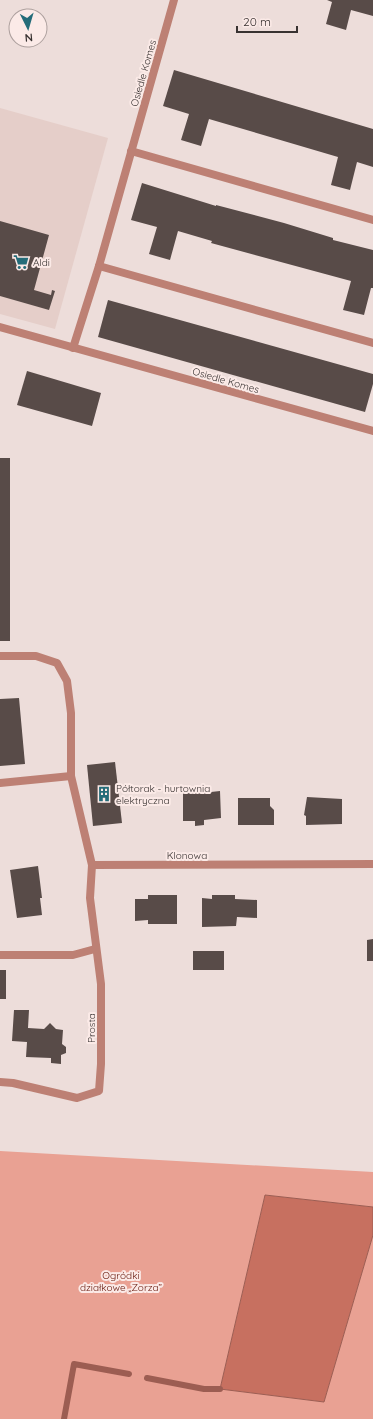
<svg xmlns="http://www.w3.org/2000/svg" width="373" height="1419" font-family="Quicksand,sans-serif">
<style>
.built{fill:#e5cec9}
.green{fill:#e9a193}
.water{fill:#c77060;stroke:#9c5d52}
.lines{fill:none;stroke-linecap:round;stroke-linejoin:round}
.stream{stroke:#9c5d52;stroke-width:6}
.building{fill:#584b48}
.minor{stroke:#bd8074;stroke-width:8}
.labels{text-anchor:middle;stroke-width:4;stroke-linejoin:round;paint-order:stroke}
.street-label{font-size:10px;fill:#383231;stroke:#fbeae7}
.poi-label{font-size:10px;fill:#383231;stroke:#fbeae7;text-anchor:start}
.park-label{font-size:10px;fill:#67180c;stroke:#fbeae7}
</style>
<rect width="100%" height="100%" fill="#edddda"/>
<polygon class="built" points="0,108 108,138 55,329 0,314"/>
<polygon class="green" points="0,1151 373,1172 373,1207 265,1195 220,1389 324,1402 373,1235 373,1419 0,1419"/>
<polygon class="water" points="265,1195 373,1207 373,1235 324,1402 220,1389"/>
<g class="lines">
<g class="stream">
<polyline points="147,1378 204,1389 220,1389"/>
<polyline points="64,1419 74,1364 129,1374"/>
</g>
</g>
<g class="building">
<polygon points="327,0 373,0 373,16 351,10 346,30 326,24 332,2"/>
<polygon points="174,70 373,129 373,167 357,162 350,190 331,185 338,157 209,119 201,146 181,140 189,114 163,106"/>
<polygon points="142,183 216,206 216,205 284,223 333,238 333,240 373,250 373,288 371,288 364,315 343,310 351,281 211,243 212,241 178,231 170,260 149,254 157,227 131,220"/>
<polygon points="0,221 49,235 34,290 51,295 52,290 55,291 49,310 0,296"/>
<polygon points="108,300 373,374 373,384 365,412 98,337"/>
<polygon points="27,371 101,393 92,426 17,405"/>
<rect x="0" y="458" width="10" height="183"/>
<polygon points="19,698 25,764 0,766 0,699"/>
<polygon points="115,762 122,823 93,826 87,765"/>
<polygon points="183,790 211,790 211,792 220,791 221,818 204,820 204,825 195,826 195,821 183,821"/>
<polygon points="307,797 342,799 342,824 306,825 306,816 304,815"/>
<polygon points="238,798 270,798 270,806 274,810 274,825 238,825"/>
<polygon points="38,866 42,898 40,898 42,915 17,918 10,870"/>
<polygon points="148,895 177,895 177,924 148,924 148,920 135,921 135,899 148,899"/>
<polygon points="212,895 235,895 235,899 257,900 257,918 237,917 236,926 202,927 202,898 212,899"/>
<polygon points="373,939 373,961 367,961 367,940"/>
<rect x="193" y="951" width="31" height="19"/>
<rect x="0" y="970" width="6" height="29"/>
<polygon points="14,1010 29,1010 28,1028 44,1029 50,1023 56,1029 63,1030 62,1044 66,1047 66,1053 61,1055 61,1064 51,1063 51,1058 26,1057 27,1042 12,1041"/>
</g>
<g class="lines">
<g class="minor">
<polyline points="131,151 373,220"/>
<polyline points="99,266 373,343"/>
<polyline points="0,327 373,431"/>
<polyline points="73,348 99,266 174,0"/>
<polyline points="0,656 36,656 57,663 67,681 71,713 71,776 92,865 90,898 101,984 101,1064 99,1091 77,1098 13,1083 0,1082"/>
<polyline points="0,783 71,776"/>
<polyline points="92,865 373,864"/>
<polyline points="0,955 73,955 95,949"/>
</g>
</g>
<defs>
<symbol id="supermarket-bare" viewBox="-9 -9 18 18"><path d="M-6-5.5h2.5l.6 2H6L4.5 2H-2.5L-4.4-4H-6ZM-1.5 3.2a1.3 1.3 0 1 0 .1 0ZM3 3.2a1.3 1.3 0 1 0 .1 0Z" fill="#246c79" stroke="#fbeae7" stroke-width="2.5" paint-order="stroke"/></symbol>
<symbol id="building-bare" viewBox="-9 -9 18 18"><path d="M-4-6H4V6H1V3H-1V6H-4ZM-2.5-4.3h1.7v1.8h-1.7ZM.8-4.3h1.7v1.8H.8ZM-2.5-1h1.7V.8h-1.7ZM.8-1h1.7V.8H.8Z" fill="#246c79" stroke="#fbeae7" stroke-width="2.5" paint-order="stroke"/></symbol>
</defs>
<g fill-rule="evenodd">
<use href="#supermarket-bare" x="10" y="251" width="22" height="22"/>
<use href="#building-bare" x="93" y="783" width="22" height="22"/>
</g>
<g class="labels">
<g class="street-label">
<text transform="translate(143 73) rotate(-74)" y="4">Osiedle Komes</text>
<text transform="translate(226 380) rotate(16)" y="4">Osiedle Komes</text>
<text x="187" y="859">Klonowa</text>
<text transform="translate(91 1028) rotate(-90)" y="4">Prosta</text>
</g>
<g class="poi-label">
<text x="33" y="266">Aldi</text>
<text x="116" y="792">Półtorak - hurtownia<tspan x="116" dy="12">elektryczna</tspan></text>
</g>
<g class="park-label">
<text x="121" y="1279">Ogródki<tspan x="121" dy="12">działkowe „Zorza”</tspan></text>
</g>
</g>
<g transform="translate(28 28) rotate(175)"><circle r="19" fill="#fbeae7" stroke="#ada09e"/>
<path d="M0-3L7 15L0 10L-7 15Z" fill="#246c79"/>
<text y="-6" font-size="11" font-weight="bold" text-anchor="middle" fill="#383231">N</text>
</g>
<path d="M237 26v6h60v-6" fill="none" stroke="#383231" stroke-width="2"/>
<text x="243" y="26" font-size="12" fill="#383231" stroke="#fbeae7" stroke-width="3" paint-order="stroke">20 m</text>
</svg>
